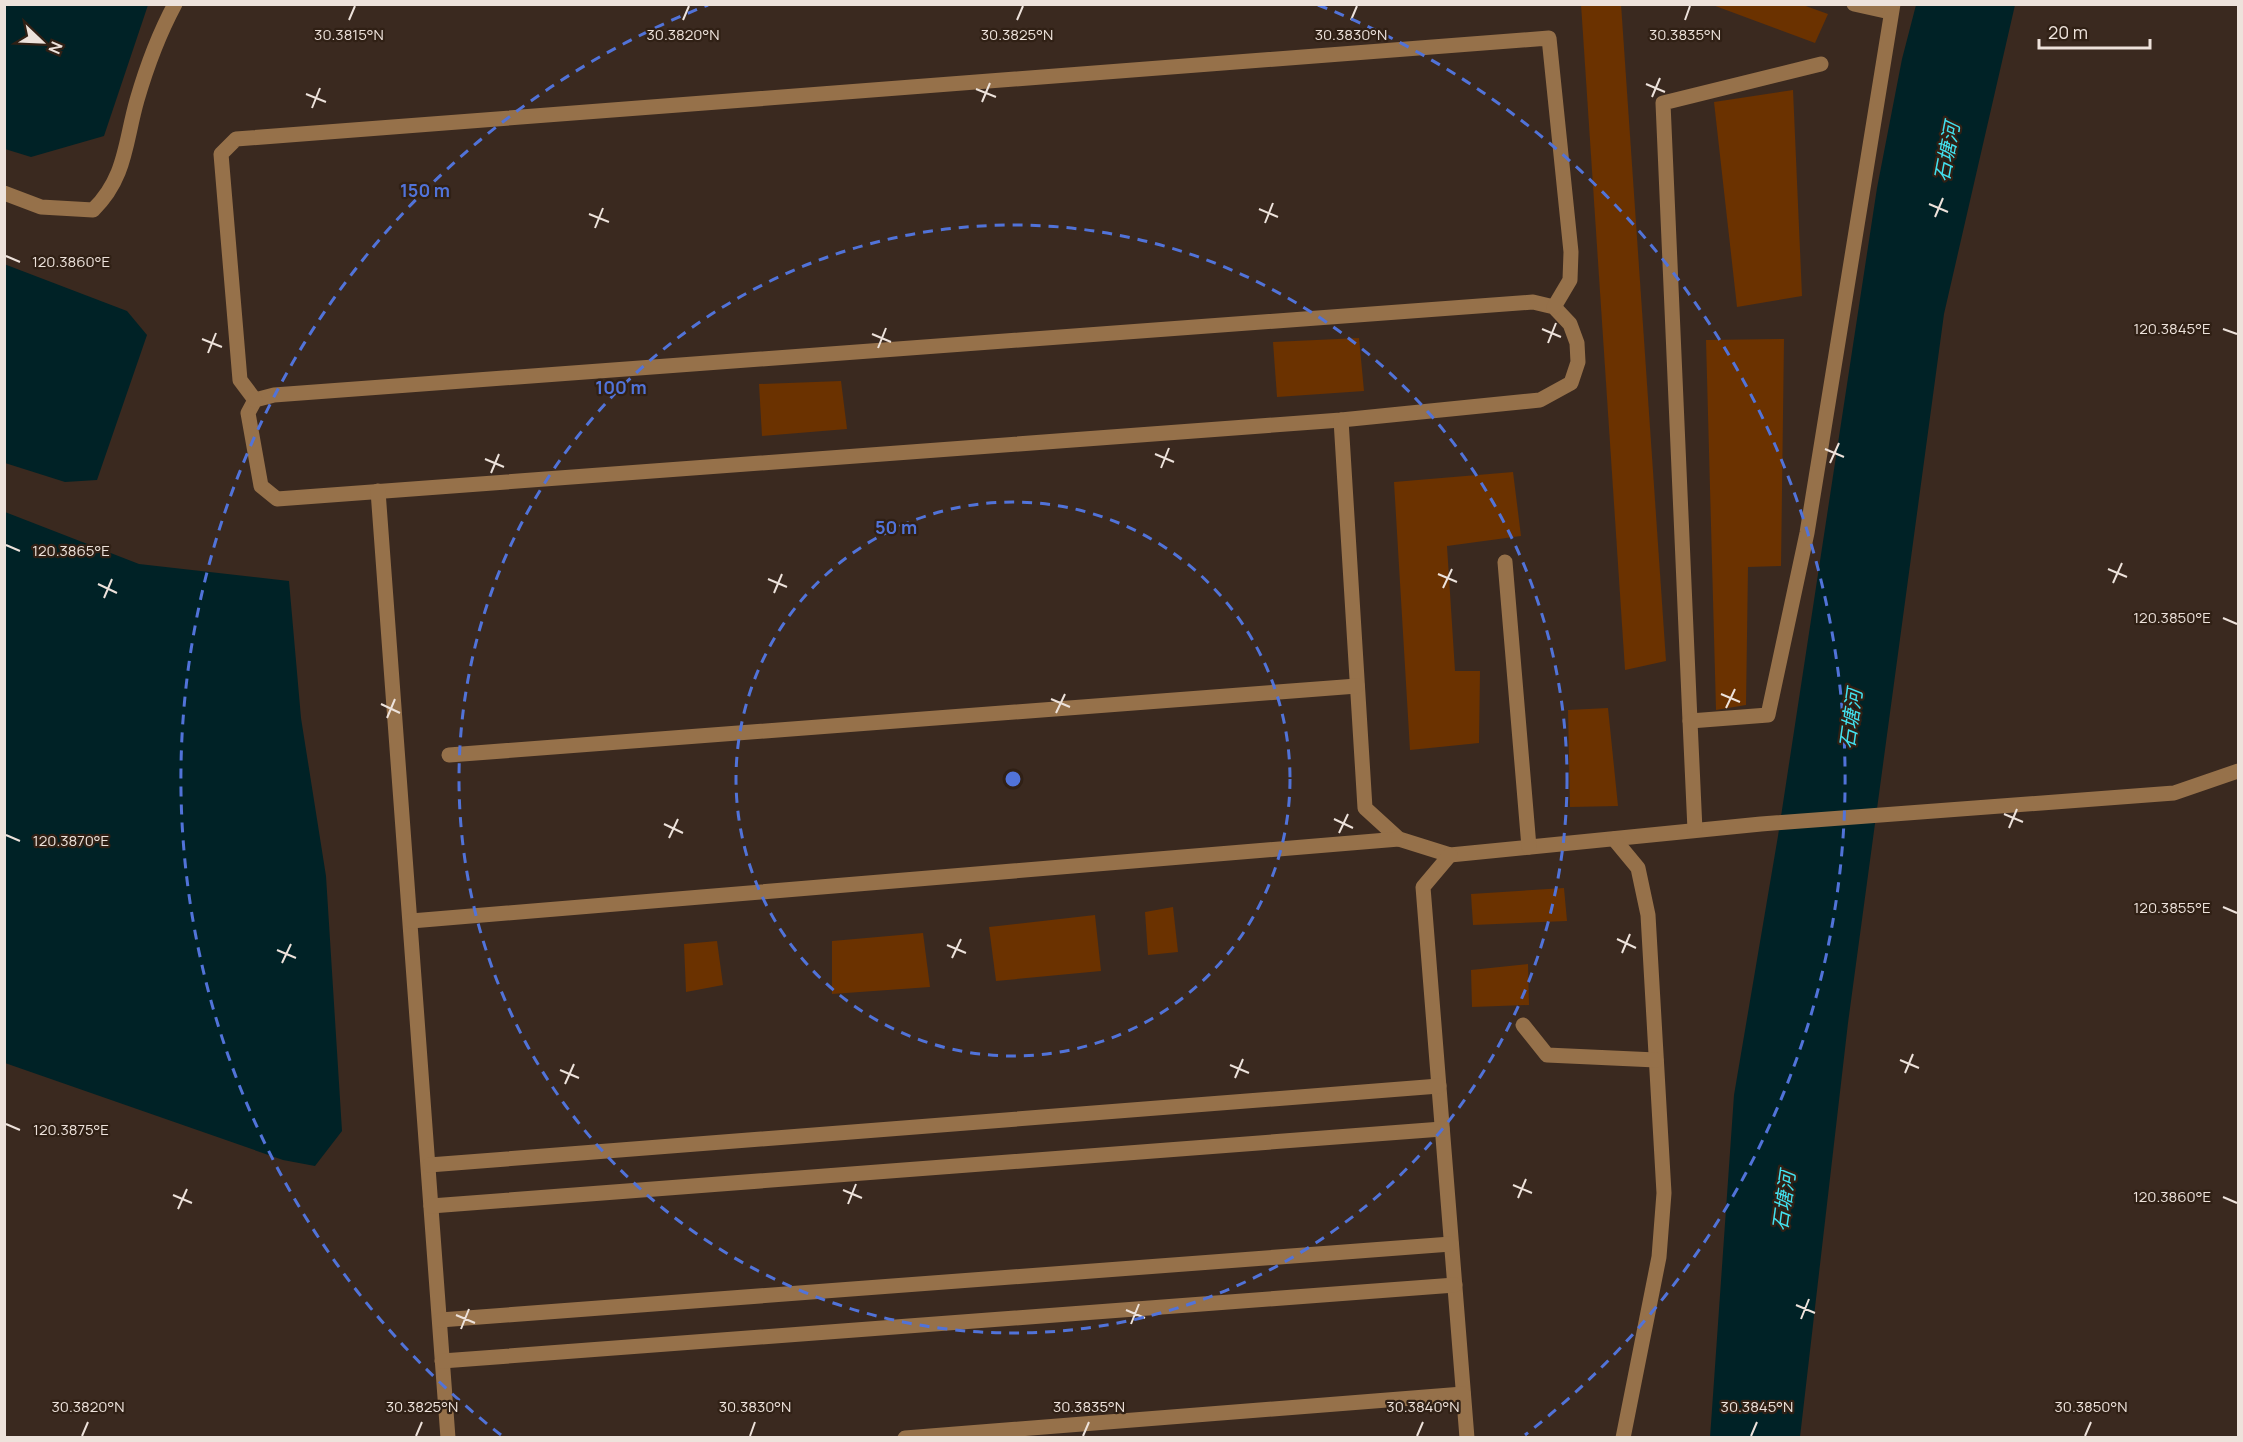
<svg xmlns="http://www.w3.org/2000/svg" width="2243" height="1442" font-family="Manrope,'Noto Sans SC',sans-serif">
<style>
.water{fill:#002226}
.building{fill:#6b3200}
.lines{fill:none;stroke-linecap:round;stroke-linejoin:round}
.minor{stroke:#96714a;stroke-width:15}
.ticks{fill:none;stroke:#ede2db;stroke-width:2}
.ring{fill:none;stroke:#5173d9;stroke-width:3;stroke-dasharray:10 8}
.labels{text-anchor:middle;stroke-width:4.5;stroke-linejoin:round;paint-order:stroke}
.water-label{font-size:20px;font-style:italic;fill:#42e2f0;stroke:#302015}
.ticks-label{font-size:15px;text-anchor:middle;fill:#ede2db;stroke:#302015;stroke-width:4.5;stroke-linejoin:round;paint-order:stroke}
.centre{fill:#5173d9;stroke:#302015;stroke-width:3}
.ring-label{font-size:18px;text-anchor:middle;font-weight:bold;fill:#5173d9;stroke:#302015;stroke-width:4.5;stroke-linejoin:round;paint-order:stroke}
</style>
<rect width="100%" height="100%" fill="#3a291f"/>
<g class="water">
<polygon points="4,5 148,5 104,136 31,157 5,149"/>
<polygon points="1916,5 2015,5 1944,314 1848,1023 1800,1437 1710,1438 1734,1095 1778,836 1877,188 1902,59"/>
<polygon points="4,264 127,311 147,335 97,480 65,482 5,463"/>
<polygon points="5,512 139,564 289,581 301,718 326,876 342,1131 315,1166 283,1160 5,1063"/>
</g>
<g class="building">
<polygon points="1581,4 1621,4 1666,661 1625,670"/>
<polygon points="1710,4 1800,4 1828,14 1815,43"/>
<polygon points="1793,90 1802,296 1737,307 1714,102"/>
<polygon points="1359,338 1364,391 1277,397 1273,342"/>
<polygon points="1784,339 1781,566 1748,567 1746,705 1716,710 1706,340"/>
<polygon points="841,381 847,429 762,436 759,384"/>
<polygon points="1513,472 1521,536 1447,546 1455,671 1480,671 1479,743 1410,750 1394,482"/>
<polygon points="1608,708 1618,806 1570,807 1568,710"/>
<polygon points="1564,888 1567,921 1473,925 1471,894"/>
<polygon points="1173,907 1178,952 1148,955 1145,912"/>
<polygon points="1095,915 1101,971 996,981 989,927"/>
<polygon points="923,933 930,987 832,994 832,941"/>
<polygon points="717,941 723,985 686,992 684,944"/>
<polygon points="1528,964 1529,1005 1472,1007 1471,970"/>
</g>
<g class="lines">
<g class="minor">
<polyline points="1854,4 1890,12"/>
<path d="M4,193L41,207L93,210C126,178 125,142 137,100C146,69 160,32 175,4"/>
<polygon points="1533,302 1554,307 1570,324 1577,343 1578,362 1571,383 1540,400 1341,420 277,499 261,486 248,413 255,400 274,395"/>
<polyline points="255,400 240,380 221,154 236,139 1549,38 1571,252 1570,280 1554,307"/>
<polyline points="1341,420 1365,808 1399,839 1450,855 1761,824 2174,793 2238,771"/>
<polyline points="378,491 448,1438"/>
<polyline points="1505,562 1529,847"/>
<polyline points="1690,721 1663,103 1821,64"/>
<polyline points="449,755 1357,686"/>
<polyline points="1695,830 1690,721 1768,715 1807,533 1893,4"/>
<polyline points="1614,839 1638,868 1648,915 1664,1193 1659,1257 1623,1438"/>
<polyline points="1450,855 1423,887 1467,1438"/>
<polyline points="411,921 1399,839"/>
<polyline points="1523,1025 1547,1055 1656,1060"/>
<polyline points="429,1165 1439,1086"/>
<polyline points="431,1206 1442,1129"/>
<polyline points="440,1320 1451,1244"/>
<polyline points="442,1361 1455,1285"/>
<polyline points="905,1438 1463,1394"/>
</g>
</g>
<path class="ticks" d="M349,20L355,6M683,20L689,6M1017,20L1023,6M1351,20L1357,6M1685,20L1690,6M1646,84L1665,92M976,89L996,97M306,94L326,102M1652,97L1660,78M982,102L990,83M312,108L320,88M1929,204L1948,212M1259,209L1278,217M589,214L609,222M1935,217L1943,198M1265,223L1273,203M595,228L603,208M6,256L20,262M1542,329L1561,337M2223,329L2237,334M872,334L891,342M202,339L222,347M1548,343L1556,323M878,348L886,328M208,353L216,333M1825,449L1844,457M1155,454L1174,462M485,459L504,467M1830,463L1839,443M1161,468L1169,448M491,473L499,454M6,545L20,551M2108,569L2127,577M1438,574L1457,582M768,579L787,587M2113,583L2122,563M98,584L117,593M1443,588L1452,569M774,593L782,574M104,598L112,579M2223,618L2237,624M1721,694L1740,702M1051,699L1070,707M381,704L400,713M1726,708L1735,689M1056,713L1065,694M387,718L395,699M2004,814L2023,822M1334,819L1353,828M664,824L683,833M2009,828L2017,809M1339,833L1348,814M6,835L20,841M669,838L678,819M2223,907L2237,913M1617,939L1636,948M947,945L966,953M277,950L296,958M1622,953L1630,934M952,958L961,939M282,963L291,944M1900,1060L1919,1068M1230,1065L1249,1073M560,1070L579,1078M1905,1073L1913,1054M1235,1078L1243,1059M565,1084L574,1064M6,1124L20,1130M1513,1185L1532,1193M843,1190L862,1198M173,1195L192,1203M2223,1197L2237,1203M1518,1198L1526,1179M848,1204L856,1184M178,1209L187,1189M1796,1305L1815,1313M1126,1310L1145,1318M456,1315L475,1323M1801,1319L1809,1299M1131,1324L1139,1304M461,1329L469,1309M82,1436L88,1422M416,1436L422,1422M750,1436L755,1422M1083,1436L1089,1422M1417,1436L1423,1422M1751,1436L1757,1422M2085,1436L2091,1422"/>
<g class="ring">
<circle cx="1013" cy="779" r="277"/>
<circle cx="1013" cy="779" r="554"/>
<path d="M501 1435A832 832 0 0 1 708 5M1318 5A832 832 0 0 1 1525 1435"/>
</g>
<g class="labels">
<g class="water-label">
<text transform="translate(1947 152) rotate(-79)" y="7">石塘河</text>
<text transform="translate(1851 719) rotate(-82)" y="7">石塘河</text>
<text transform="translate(1784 1201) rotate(-82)" y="7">石塘河</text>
</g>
</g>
<g class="ticks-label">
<text x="349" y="40">30.3815°N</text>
<text x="683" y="40">30.3820°N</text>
<text x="1017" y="40">30.3825°N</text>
<text x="1351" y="40">30.3830°N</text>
<text x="1685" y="40">30.3835°N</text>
<text x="71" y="267">120.3860°E</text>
<text x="2172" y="334">120.3845°E</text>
<text x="71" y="556">120.3865°E</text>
<text x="2172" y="623">120.3850°E</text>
<text x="71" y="846">120.3870°E</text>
<text x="2172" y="913">120.3855°E</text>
<text x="71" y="1135">120.3875°E</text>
<text x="2172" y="1202">120.3860°E</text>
<text x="88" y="1412">30.3820°N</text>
<text x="422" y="1412">30.3825°N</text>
<text x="755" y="1412">30.3830°N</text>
<text x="1089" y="1412">30.3835°N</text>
<text x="1423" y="1412">30.3840°N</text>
<text x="1757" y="1412">30.3845°N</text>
<text x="2091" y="1412">30.3850°N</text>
</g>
<circle cx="1013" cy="779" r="9" class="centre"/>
<g class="ring-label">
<text x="425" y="197">150 m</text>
<text x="621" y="394">100 m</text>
<text x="896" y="534">50 m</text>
</g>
<rect width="2243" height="1442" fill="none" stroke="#ede2db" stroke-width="12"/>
<g transform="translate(42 42) rotate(113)" stroke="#302015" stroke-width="4.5" paint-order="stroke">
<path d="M0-4.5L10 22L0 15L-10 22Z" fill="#ede2db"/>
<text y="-9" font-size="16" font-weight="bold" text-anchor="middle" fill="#ede2db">N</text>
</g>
<path d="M2039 39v9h111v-9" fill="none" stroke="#ede2db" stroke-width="3"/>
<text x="2048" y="39" font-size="18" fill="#ede2db" stroke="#302015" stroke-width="4.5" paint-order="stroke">20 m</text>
</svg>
